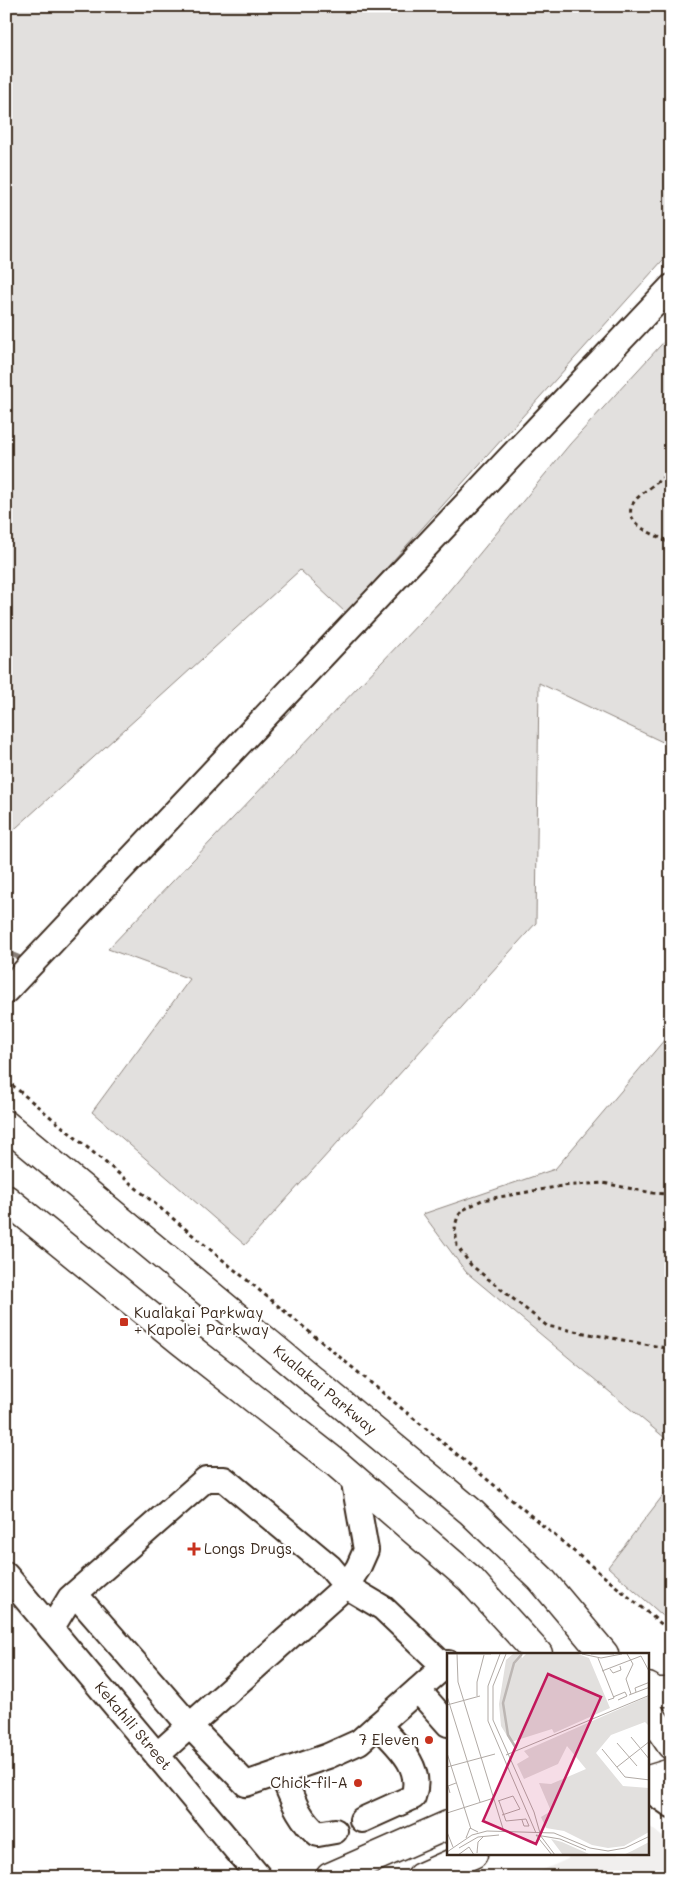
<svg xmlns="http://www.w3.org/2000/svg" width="677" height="1883" font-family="Mali,sans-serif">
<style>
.built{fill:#f1efee}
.green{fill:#e2e0de;stroke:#8e857e}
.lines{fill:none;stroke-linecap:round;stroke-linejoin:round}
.stream{stroke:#887e77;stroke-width:5}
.minor-casing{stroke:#3b2a1e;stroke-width:28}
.major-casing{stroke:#3b2a1e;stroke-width:31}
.path{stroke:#3b2a1e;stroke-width:3;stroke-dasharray:4 4;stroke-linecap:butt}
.minor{stroke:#fff;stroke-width:24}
.major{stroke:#fff;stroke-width:28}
.poi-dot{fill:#c8321e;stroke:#fff;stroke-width:2}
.labels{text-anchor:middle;stroke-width:4;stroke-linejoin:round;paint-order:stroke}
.poi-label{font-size:15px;fill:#3b2a1e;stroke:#fff;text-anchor:start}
.street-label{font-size:15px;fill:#3b2a1e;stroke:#fff}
.inset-river{fill:none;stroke:#bcb6b3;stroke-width:2.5}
.inset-road{fill:none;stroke:#b1aaa5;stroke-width:1}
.view{fill:#c2185b;fill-opacity:0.15;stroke:#c2185b;stroke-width:2.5}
.inset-edge{fill:none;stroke:#3b2a1e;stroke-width:2.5}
</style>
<rect width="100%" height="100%" fill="#fff"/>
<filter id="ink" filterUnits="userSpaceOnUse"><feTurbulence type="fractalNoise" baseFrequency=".02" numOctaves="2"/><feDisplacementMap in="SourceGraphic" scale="10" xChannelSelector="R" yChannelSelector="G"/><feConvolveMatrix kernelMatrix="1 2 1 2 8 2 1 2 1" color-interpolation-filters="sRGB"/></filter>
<g filter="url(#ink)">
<polygon class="built" points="648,1825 671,1844 671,1877 527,1877 568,1859 567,1854 648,1854"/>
<g class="green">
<polygon points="6,6 671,6 671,251 346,613 300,570 6,837"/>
<polygon points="671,334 671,746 539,683 536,923 245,1245 92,1112 190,979 108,949 443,598 570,444"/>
<polygon points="671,1032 671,1443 466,1272 423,1214 555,1169"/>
<polygon points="671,1485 671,1623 608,1567"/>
</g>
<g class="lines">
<polyline class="stream" points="6,952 18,957"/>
<defs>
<g id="minor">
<polyline points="6,991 671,287"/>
<polyline points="353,1477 366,1550 358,1568 346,1586 383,1608 444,1666"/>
<polyline points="6,1575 259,1877"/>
<polyline points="75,1594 190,1726 246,1784 328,1756 359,1742 448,1663"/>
<polyline points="51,1629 70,1598 206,1479 224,1479 330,1567 346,1586 157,1755"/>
<polyline points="418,1690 448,1724"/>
<path d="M281,1772C291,1795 298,1819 318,1834L335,1831"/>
<polyline points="648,1789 671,1805"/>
<path d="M362,1820L413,1797C424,1767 397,1745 378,1725"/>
</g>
<g id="major">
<polyline points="6,1125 470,1511 541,1579 604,1654"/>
<polyline points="6,1199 182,1342 336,1463 470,1579 538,1654"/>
<polyline points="648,1687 655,1692 671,1692"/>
<polyline points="648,1711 671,1745"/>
<polyline points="648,1780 671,1773"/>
<polyline points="330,1877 448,1825"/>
<polyline points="421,1877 473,1854"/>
</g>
</defs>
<use href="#minor" class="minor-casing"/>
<use href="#major" class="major-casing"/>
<g class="path">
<path d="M671,461C670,464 669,469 667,472C659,487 617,500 635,522C643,532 661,536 671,545"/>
<polyline points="6,1080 671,1632"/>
<polyline points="671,1192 665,1194 653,1193 603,1183 562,1186 482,1200 463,1210 458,1216 455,1226 457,1246 471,1265 547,1326 671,1349"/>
</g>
<use href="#minor" class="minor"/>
<use href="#major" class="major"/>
</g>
</g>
<g class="poi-dot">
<rect x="119" y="1317" width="10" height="10" rx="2.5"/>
<path d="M191.5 1541.5h5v5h5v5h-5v5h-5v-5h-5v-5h5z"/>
<circle cx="429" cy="1740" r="5"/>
<circle cx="358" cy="1783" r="5"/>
</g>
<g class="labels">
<g class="poi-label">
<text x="134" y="1318">Kualakai Parkway<tspan x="134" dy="17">+ Kapolei Parkway</tspan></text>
<text x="204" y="1554">Longs Drugs</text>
<text x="419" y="1745" text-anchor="end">7 Eleven</text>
<text x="348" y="1788" text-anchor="end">Chick-fil-A</text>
</g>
<g class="street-label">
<text transform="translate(325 1390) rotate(40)" y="5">Kualakai Parkway</text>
<text transform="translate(133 1726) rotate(50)" y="5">Kekahili Street</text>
</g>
</g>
<g transform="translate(447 1653)">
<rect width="202" height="202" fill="#fff"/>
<path d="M66,1H74L75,5L79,1H131L142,5L163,55L107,80L105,76L64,89L54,73L52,51L59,7ZM202,43V73L198,69L164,82L149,100L176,133L202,135V179L177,193L161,195L145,192L117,178L99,175L94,164L104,158L92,130L104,131L139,116L120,93L111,111L77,126L70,111L82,104L77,98ZM104,186L115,189L144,202H116ZM202,189V202H176L185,198Z" fill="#e2e0de"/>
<path class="inset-river" d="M69,95L61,82L56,50L67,10L75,1"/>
<path class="inset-road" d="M0,1H44M10,1L11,29L57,179M53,1L41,33V68L89,180M59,1L46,33V67L87,159L93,180M135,1L154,5L175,1M144,1H167M180,1L186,11L179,26L184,41M151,5L167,45L161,47M163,16L166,20L174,17L173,13M155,18L194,3L203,20M189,39L188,35L203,29M182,42L203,34M0,43L33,149M30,43V29L37,2M166,44L178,39L180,43L171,47M0,52L33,43M184,84L203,107M170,90L190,113M155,96L178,124L203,127M0,100L24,176M59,102L203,42M0,114L48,101M170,114L203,88M3,140L1,133L9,130M51,148L66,143L73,156L55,162M52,148L59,168L79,166L82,173H77L75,167M0,160L47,145M0,179L6,194M89,182L105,202M89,182L113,186L139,197M93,182L108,202M19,185L23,175L31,179M12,195L31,184L52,182M0,199L25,182L40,178L107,180L143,195L161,198L178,195L203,183M30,200L31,189L36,184M11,202L22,194L27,202"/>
<path class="view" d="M101,21L154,44L89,191L36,168Z"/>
<rect width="202" height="202" class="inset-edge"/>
</g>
<rect width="677" height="1883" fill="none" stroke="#fff" stroke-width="25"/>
<rect x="12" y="12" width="652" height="1858" fill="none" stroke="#3b2a1e" stroke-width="2" filter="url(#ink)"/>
</svg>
